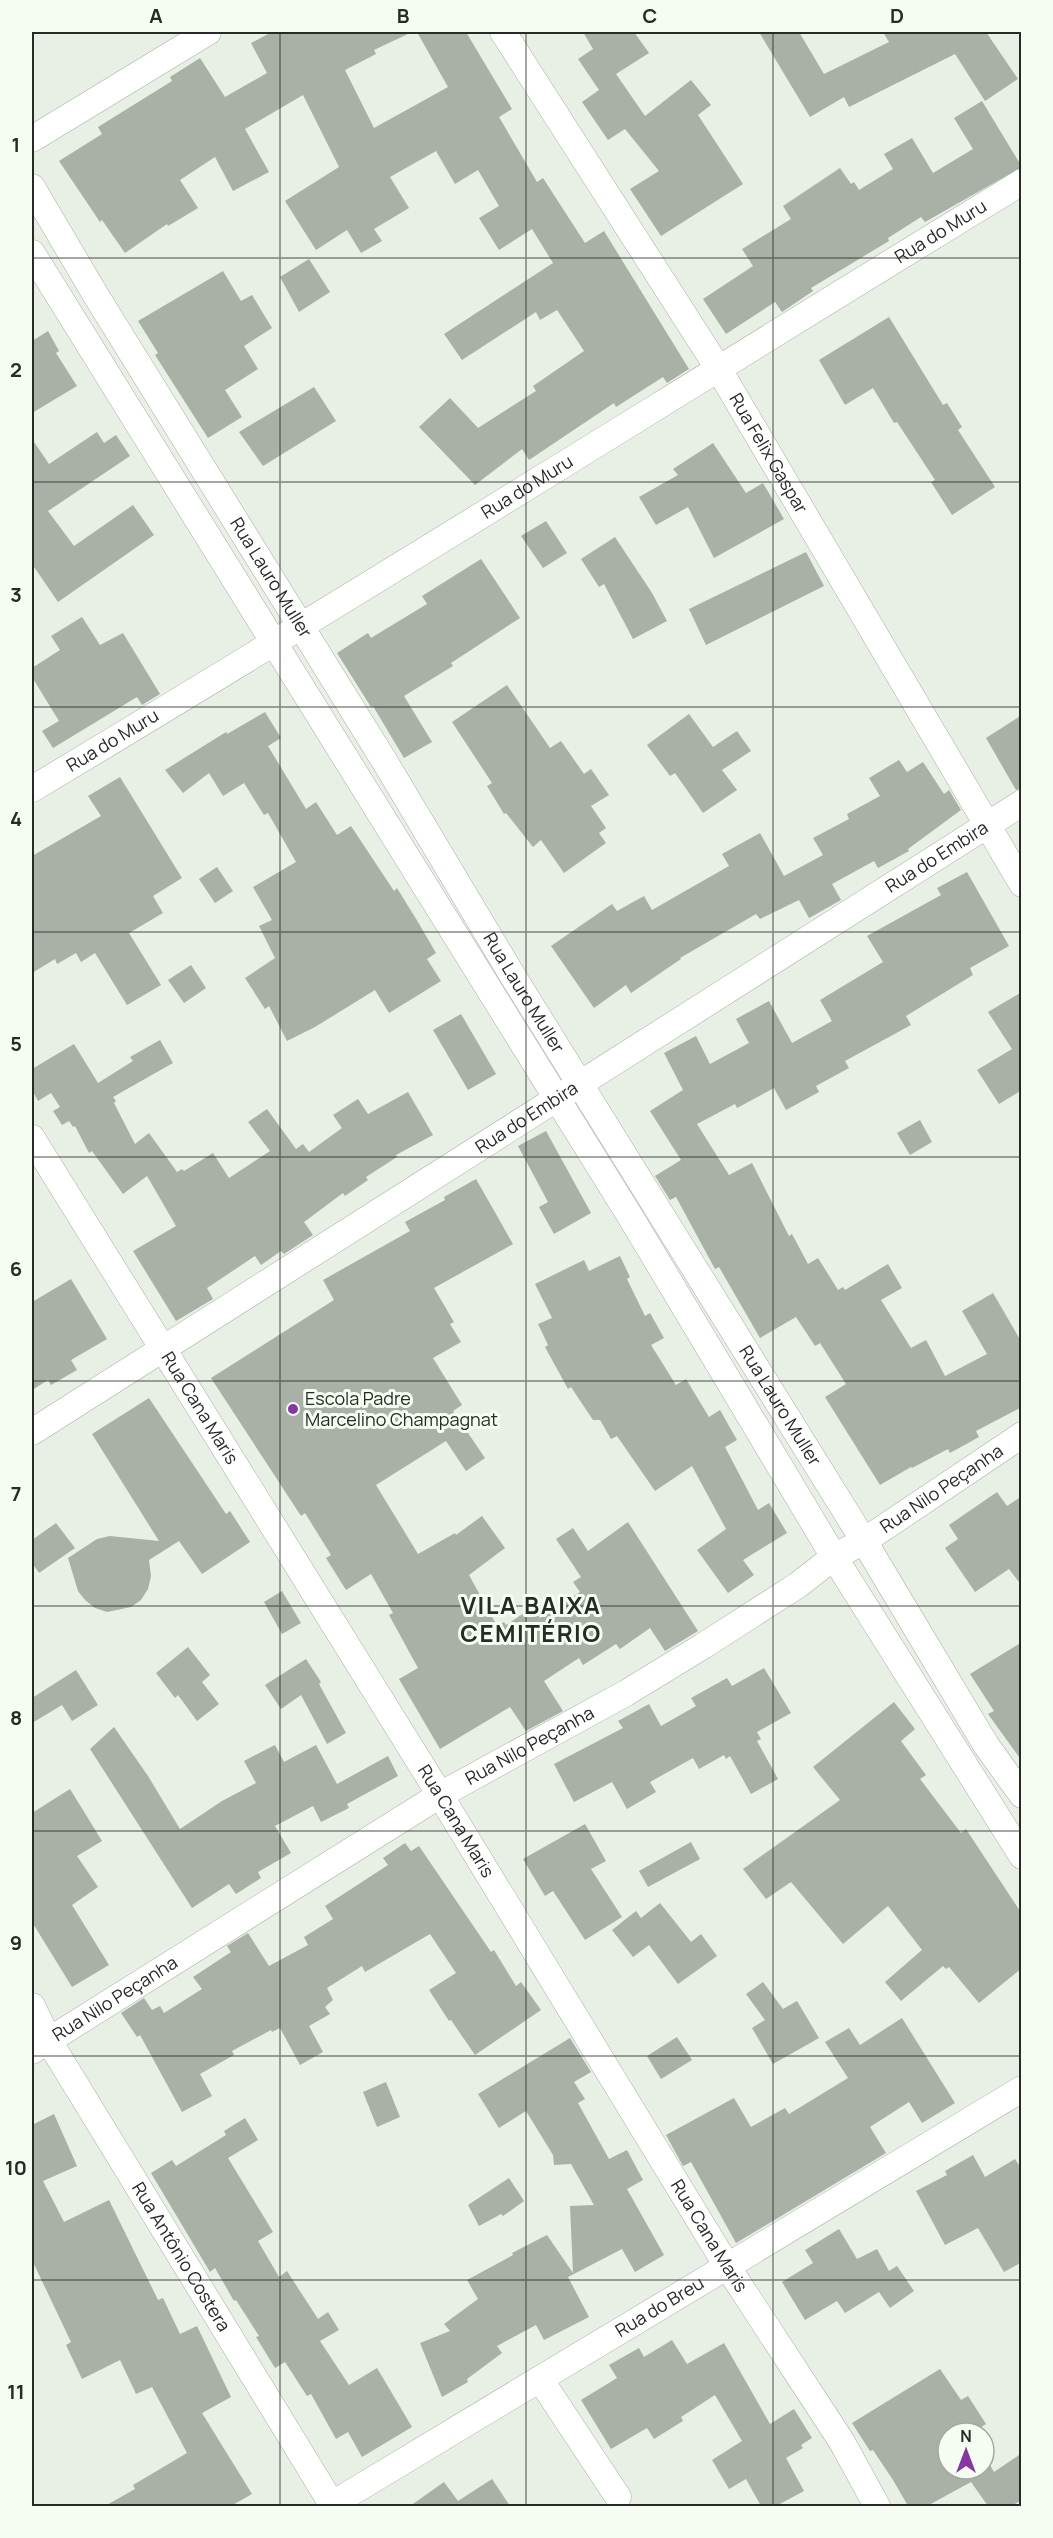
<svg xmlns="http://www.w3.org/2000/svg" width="1053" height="2538" font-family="Manrope,sans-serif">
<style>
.building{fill:#a9b0a6}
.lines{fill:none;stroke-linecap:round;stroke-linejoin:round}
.minor-casing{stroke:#a9b0a6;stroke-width:27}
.minor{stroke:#fff;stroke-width:26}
.grid{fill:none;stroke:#272a26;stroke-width:1.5;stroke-opacity:0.55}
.poi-dot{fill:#8736a5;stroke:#f5fdf2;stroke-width:2}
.labels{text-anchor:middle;stroke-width:6;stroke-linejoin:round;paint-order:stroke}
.street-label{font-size:18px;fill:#272a26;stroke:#f5fdf2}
.poi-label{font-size:18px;fill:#272a26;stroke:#f5fdf2;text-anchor:start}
.district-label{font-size:24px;font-weight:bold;letter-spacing:1.5px;fill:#272a26;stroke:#f5fdf2}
.neatline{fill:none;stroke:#272a26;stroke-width:2}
.grid-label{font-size:20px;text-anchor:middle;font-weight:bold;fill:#272a26}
</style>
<rect width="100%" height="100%" fill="#e8efe5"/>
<g class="building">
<polygon points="272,32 412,32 374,50 376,54 345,70 374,128 448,87 417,32 466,32 512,109 499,117 537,182 543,178 585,243 604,231 689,369 667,383 663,377 616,407 614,403 529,460 522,449 475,485 419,427 450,398 478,428 536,391 533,386 584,351 557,310 540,320 536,312 462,360 444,334 553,263 532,229 499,250 479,218 499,206 478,170 455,184 436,151 390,177 409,208 374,229 382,241 361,253 347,230 316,250 285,201 339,167 303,95 245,129 269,172 233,191 215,157 180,180 198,208 168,226 167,224 125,253 102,220 100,222 59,161 102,134 98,127 172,81 170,77 200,58 225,97 267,73 251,43"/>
<polygon points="583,32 634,32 649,53 616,74 645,116 691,80 711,105 698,115 743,184 661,236 630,189 659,171 625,129 608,140 582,102 599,90 578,59 593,49"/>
<polygon points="759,32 799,32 824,74 889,42 883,32 986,32 1018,79 985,101 955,54 849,107 844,97 810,117"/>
<polygon points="982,101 1022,167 925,222 921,217 888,238 889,241 811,288 813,291 782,312 775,302 726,334 703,299 753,266 742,249 791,219 783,206 840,168 851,184 854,182 859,190 893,169 884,154 912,138 933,173 973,149 954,118"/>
<polygon points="309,259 330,292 299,312 280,277"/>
<polygon points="223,271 241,301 252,295 272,328 244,346 258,369 225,390 242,417 208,438 155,355 158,353 138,321"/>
<polygon points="889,317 943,405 947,403 962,427 958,430 995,487 952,515 931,482 935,480 897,422 894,423 873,388 845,405 819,360"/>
<polygon points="48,331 59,351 56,353 77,386 32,413 32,341"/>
<polygon points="314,387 336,421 263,466 239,432"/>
<polygon points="97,432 104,443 116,435 130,456 48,511 74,546 133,505 154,535 58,602 32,564 32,439 49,464"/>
<polygon points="713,443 746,493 763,483 784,519 714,558 688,507 656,525 639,497 678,475 673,469"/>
<polygon points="546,521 567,553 543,568 521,536"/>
<polygon points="615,537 652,593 667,621 633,639 604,584 599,587 581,559"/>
<polygon points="806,552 824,586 706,645 689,609"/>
<polygon points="481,559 520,618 451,663 453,666 404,696 432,742 404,758 373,706 371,707 337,653 368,633 371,638 427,604 422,596"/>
<polygon points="82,617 100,645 123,633 160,694 142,705 137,697 53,748 42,731 59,721 32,677 32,668 60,650 51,636"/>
<polygon points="507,685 550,748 561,741 584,774 591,769 609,795 591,806 606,828 599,833 606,843 564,873 541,840 533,847 506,813 504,814 487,786 492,783 452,722"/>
<polygon points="265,712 281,738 268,746 306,809 316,802 337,835 351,826 394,891 397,888 418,922 436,953 427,959 441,981 389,1013 375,990 315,1027 287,1041 269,1006 265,1009 245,978 275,958 259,926 272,920 253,887 296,862 268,813 264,815 244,783 223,796 209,773 183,793 165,770 226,732 227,734"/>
<polygon points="689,714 713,747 737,731 751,751 722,770 737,790 703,813 675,773 670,776 647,745"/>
<polygon points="1022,715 1022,788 1016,790 986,738"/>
<polygon points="899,760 907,772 923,762 944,794 949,790 961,810 908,849 909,851 878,868 874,861 832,884 841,900 809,918 799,900 760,919 756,914 680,958 681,959 631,993 626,985 594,1008 551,946 612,904 617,911 644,896 652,910 729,866 722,854 760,833 784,876 823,855 813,838 849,819 847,814 880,796 869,778"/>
<polygon points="120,777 182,878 153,896 163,913 129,933 161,985 127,1005 95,953 81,962 76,953 57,964 55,959 32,973 32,856 101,816 88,796"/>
<polygon points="217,867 233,891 215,903 199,879"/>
<polygon points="967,872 1009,946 970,968 973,975 906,1016 911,1025 845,1061 849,1068 816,1086 819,1092 786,1110 774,1088 737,1108 735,1104 697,1124 729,1175 752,1163 789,1236 792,1234 808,1264 818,1258 838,1290 843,1287 845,1290 888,1264 902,1288 881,1300 911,1348 926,1340 945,1376 987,1354 962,1311 993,1293 1022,1343 1022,1407 976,1431 979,1437 950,1453 948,1449 912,1468 911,1467 880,1485 825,1397 846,1384 820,1343 815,1346 796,1317 760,1338 719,1267 715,1269 676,1197 670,1200 655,1176 681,1160 650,1111 683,1090 664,1053 696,1036 710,1064 749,1043 736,1019 769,1001 792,1043 832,1021 820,1000 883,962 867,936 941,895 937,888"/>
<polygon points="191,965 206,988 184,1003 168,980"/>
<polygon points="1022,992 1022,1090 999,1104 977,1070 1012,1049 988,1012"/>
<polygon points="461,1014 496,1074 468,1090 433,1030"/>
<polygon points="160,1040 173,1063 113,1097 116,1101 114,1103 135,1144 149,1133 177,1172 182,1169 184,1171 213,1153 229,1178 270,1151 248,1122 267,1109 296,1149 303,1144 309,1152 342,1128 333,1115 358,1099 368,1114 408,1092 433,1135 396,1155 397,1157 366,1177 368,1180 345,1196 343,1193 304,1222 313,1235 284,1254 281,1251 261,1265 255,1256 207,1288 213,1299 176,1321 133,1251 176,1226 147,1176 123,1194 92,1151 89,1153 75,1126 73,1127 69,1121 62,1125 53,1111 60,1107 51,1093 38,1101 32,1090 32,1069 74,1044 98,1083 133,1061 130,1057"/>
<polygon points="920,1120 932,1142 910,1155 897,1133"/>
<polygon points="546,1131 591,1213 554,1234 539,1207 548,1202 518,1146"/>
<polygon points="476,1179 513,1244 434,1288 454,1322 450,1324 461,1342 433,1358 462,1405 453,1411 485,1458 466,1471 446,1441 376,1485 418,1554 455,1533 456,1535 482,1516 505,1548 469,1575 497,1626 504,1622 506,1625 533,1607 540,1618 580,1592 573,1582 581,1577 556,1539 573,1528 588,1551 628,1522 698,1631 665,1651 650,1628 620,1649 616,1644 583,1665 579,1658 544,1681 563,1711 526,1731 510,1707 440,1749 399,1679 418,1668 389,1615 393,1613 371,1574 346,1590 326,1558 331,1555 305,1513 301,1516 211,1378 334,1300 323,1280 410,1231 405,1222 445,1200 444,1197"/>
<polygon points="620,1256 630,1277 627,1279 645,1316 650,1313 664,1338 651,1345 676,1385 686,1379 709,1417 720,1410 737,1440 725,1447 758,1510 769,1503 787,1533 743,1560 754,1575 728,1593 697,1550 726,1529 692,1466 655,1491 617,1436 611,1439 600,1420 593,1420 571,1387 568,1389 545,1347 548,1345 538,1324 552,1318 535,1284 584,1260 589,1271"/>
<polygon points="71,1279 107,1339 71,1360 77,1370 51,1385 48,1380 32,1390 32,1302"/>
<polygon points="149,1398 226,1514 230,1511 250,1542 202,1574 179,1541 149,1560 151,1576 148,1589 141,1600 131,1607 107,1612 95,1608 85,1600 78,1591 68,1558 97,1539 110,1536 159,1541 92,1434"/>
<polygon points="997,1492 1007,1506 1022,1496 1022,1586 1009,1569 975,1592 945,1548 958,1539 949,1525"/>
<polygon points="56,1523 75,1548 39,1573 32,1563 32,1540"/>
<polygon points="282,1591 301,1623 282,1634 264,1602"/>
<polygon points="1022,1642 1022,1761 988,1714 994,1711 970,1674"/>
<polygon points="188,1647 210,1675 202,1682 219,1704 197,1721 178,1695 175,1698 156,1673"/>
<polygon points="306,1659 321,1682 319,1684 346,1733 327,1744 301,1695 281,1709 265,1685"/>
<polygon points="764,1668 791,1713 757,1732 761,1739 757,1741 778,1779 751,1794 730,1756 726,1759 724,1755 699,1769 693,1758 650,1782 656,1792 627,1809 612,1782 574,1802 554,1764 623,1728 618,1721 649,1704 661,1726 696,1706 691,1698 727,1678 732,1686"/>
<polygon points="76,1670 98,1705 72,1721 62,1705 32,1723 32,1698"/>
<polygon points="894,1702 915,1729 901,1741 926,1775 920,1779 961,1833 966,1829 1022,1914 1022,1968 979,2003 949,1967 946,1969 943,1966 901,2001 885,1982 922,1950 888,1906 843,1944 791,1882 766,1899 743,1869 840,1800 813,1767"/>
<polygon points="114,1727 148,1776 180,1829 222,1801 256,1783 244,1761 275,1745 284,1762 316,1745 337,1784 388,1756 398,1776 347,1804 349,1808 321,1822 313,1806 275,1826 291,1853 258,1872 261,1878 236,1894 229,1884 192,1908 90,1749"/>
<polygon points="70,1789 102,1841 77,1856 98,1887 72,1905 109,1965 72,1987 32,1922 32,1813"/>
<polygon points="585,1824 606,1861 591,1869 622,1917 585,1940 553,1891 545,1896 523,1859"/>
<polygon points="691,1842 700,1859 648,1887 639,1871"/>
<polygon points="405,1843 411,1851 419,1846 491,1952 494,1950 516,1986 521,1982 541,2010 475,2055 451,2020 449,2021 429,1990 456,1973 430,1934 365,1972 362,1966 327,1988 333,2000 325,2007 330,2014 309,2026 323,2052 300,2065 280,2028 272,2032 271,2030 232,2051 234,2055 200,2074 212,2096 182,2112 140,2035 137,2037 121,2013 144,1998 152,2010 160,2006 164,2013 202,1989 193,1977 231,1952 227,1946 248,1933 269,1966 308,1945 304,1937 333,1919 325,1906 388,1865 383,1858"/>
<polygon points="660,1903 691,1942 701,1934 717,1956 678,1984 649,1945 633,1957 612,1930 636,1911 641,1918"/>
<polygon points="763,1982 783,2009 797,2001 819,2038 773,2064 752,2028 765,2020 746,1994"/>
<polygon points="902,2018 955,2103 922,2123 909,2102 870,2127 886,2153 736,2243 691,2162 683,2166 666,2135 734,2098 751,2127 785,2108 789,2114 848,2078 825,2042 849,2028 860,2045"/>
<polygon points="677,2037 692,2060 661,2079 647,2056"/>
<polygon points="570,2038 591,2072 574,2082 585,2099 578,2103 609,2159 627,2150 643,2180 627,2189 664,2255 635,2272 622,2249 568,2277 589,2317 544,2340 536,2325 497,2346 502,2353 467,2379 468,2382 442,2397 420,2343 450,2331 444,2324 478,2299 467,2280 513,2255 512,2253 547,2235 573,2273 570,2206 594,2205 571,2164 554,2165 553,2155 526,2111 499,2128 478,2094"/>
<polygon points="386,2082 400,2117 377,2127 363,2092"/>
<polygon points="54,2114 77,2166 43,2181 64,2222 109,2200 158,2300 163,2298 180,2334 197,2326 231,2397 202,2413 252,2494 231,2506 105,2506 135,2489 133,2485 187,2453 152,2387 136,2394 120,2360 82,2379 66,2345 71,2342 32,2260 32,2125"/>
<polygon points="245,2118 258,2140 228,2158 273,2232 258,2241 279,2277 287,2271 318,2319 328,2312 339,2330 320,2341 349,2385 377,2368 412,2427 362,2457 348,2432 336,2439 311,2394 307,2396 285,2362 275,2368 256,2337 259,2336 236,2300 234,2301 215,2268 210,2272 151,2173 172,2160 176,2166 226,2135 224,2131"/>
<polygon points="973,2155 985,2177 1015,2159 1022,2170 1022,2262 1004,2272 978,2228 945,2245 916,2191 947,2175 945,2171"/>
<polygon points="509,2178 524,2201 503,2216 501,2214 479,2226 468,2205"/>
<polygon points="839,2229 857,2259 877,2249 889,2271 897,2266 914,2291 890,2308 879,2292 845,2313 837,2301 805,2320 782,2282 813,2263 805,2250"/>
<polygon points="672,2340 687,2364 724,2343 770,2424 794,2409 812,2438 801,2445 803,2448 786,2458 804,2491 776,2506 761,2506 746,2479 729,2489 712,2460 742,2441 715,2395 681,2417 683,2421 654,2439 647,2428 611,2449 581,2400 617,2378 609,2365 639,2348 644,2357"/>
<polygon points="940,2369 961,2400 968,2396 986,2424 972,2433 948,2433 948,2469 984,2469 984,2455 994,2472 1022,2453 1022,2500 1011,2506 988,2506 971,2482 927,2506 908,2506 893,2480 873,2450 870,2451 852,2423"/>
<polygon points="492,2479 510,2506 410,2506 444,2482 458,2501"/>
</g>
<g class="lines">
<defs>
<g id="minor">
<path id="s1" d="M503,32L718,368L1022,884"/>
<polyline points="32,139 208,32"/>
<path id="s2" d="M32,187L95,294L385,762L514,978L864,1541L986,1745L1022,1795"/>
<polyline points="32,253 633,1221 834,1557 1022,1856"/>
<path id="s3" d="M32,789C364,591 691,384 1022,182"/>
<path id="s4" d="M32,1138L440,1795L727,2266L842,2442L877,2506"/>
<path id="s5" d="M32,1432L1022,803"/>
<path id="s6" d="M32,2006L49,2041L333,2506"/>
<path id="s7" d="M32,2051L440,1795L626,1693L703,1646L798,1585L834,1557L864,1541L1022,1435"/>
<polyline points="540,2379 618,2497"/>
<path id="s8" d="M329,2506L1022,2089"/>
</g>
</defs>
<use href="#minor" class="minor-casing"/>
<use href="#minor" class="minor"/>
</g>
<path class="grid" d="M280,32V2506M526,32V2506M773,32V2506M32,258H1022M32,482H1022M32,707H1022M32,932H1022M32,1157H1022M32,1381H1022M32,1606H1022M32,1831H1022M32,2056H1022M32,2280H1022"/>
<circle class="poi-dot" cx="293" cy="1409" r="6"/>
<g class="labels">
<g class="street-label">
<text dy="6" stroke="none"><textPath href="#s3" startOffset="1066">Rua do Muru</textPath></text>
<text dy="6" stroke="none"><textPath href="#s1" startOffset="498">Rua Felix Gaspar</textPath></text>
<text dy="6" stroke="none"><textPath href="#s3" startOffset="580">Rua do Muru</textPath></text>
<text dy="6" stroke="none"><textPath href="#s2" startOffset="458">Rua Lauro Muller</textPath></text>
<text dy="6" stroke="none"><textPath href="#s3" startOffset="94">Rua do Muru</textPath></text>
<text dy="6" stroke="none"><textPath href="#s5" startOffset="1072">Rua do Embira</textPath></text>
<text dy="6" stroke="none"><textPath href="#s2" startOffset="944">Rua Lauro Muller</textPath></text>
<text dy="6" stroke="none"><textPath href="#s5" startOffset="586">Rua do Embira</textPath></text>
<text dy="6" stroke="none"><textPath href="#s2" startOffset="1430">Rua Lauro Muller</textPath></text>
<text dy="6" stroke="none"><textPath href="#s4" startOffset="318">Rua Cana Maris</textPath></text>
<text dy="6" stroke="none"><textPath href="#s7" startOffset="1070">Rua Nilo Peçanha</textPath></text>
<text dy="6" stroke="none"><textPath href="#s7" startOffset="584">Rua Nilo Peçanha</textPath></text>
<text dy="6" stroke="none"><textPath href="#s4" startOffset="804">Rua Cana Maris</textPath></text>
<text dy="6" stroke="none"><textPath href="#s7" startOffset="98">Rua Nilo Peçanha</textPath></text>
<text dy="6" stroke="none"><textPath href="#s4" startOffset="1290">Rua Cana Maris</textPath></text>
<text dy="6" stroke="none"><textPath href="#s6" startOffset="292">Rua Antônio Costera</textPath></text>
<text dy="6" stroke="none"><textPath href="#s8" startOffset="386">Rua do Breu</textPath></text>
</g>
<g class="poi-label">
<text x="305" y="1405">Escola Padre<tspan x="305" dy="21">Marcelino Champagnat</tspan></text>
</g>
<g class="district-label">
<text x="531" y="1614">VILA BAIXA<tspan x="531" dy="28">CEMITÉRIO</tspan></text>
</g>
</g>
<rect width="1053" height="2538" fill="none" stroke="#f5fdf2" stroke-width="66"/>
<g transform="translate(966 2451)"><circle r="28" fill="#f5fdf2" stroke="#a3a9a0" stroke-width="1.5"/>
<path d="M0-4.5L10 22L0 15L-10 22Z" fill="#8736a5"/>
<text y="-9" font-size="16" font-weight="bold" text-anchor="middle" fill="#272a26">N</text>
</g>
<rect x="33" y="33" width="987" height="2472" class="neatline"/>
<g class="grid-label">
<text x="156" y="23">A</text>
<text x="403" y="23">B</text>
<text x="650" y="23">C</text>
<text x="897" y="23">D</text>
<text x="16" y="152">1</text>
<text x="16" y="377">2</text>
<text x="16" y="602">3</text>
<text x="16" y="826">4</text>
<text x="16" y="1051">5</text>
<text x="16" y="1276">6</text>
<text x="16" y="1501">7</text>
<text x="16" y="1725">8</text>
<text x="16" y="1950">9</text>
<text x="16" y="2175">10</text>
<text x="16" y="2399">11</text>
</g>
</svg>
